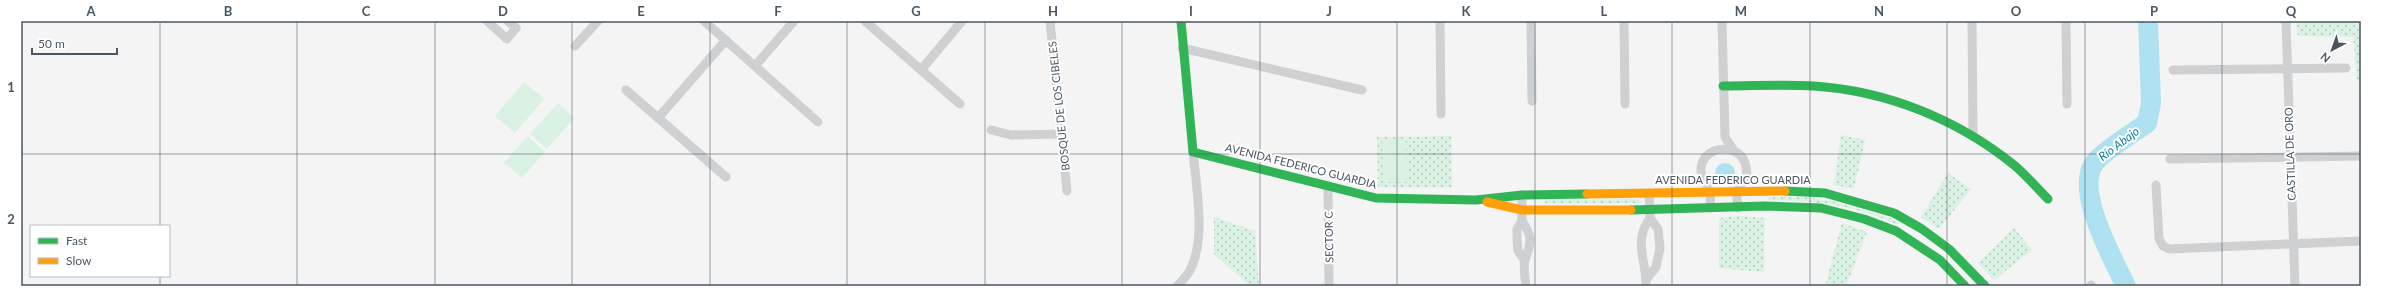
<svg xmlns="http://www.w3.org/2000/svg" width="2382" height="307" font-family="Lato,sans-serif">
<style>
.grass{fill:url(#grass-dots)}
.pitch{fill:#d9f2e3}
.water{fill:#aee2f0}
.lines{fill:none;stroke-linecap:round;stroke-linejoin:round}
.river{stroke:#aee2f0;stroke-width:20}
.street{stroke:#ced0d2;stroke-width:9}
.fast{stroke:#30b455;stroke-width:9}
.slow{stroke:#ff9f0a;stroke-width:9}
.grid{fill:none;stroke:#4a5661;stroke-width:1;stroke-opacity:0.55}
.labels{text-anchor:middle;stroke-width:4;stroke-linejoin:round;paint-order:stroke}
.street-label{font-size:11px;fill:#4a5661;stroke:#fff}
.water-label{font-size:12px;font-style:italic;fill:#0c7c9b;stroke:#fff}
.neatline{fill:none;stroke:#4a5661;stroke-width:1.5}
.grid-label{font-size:13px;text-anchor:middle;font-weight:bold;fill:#4a5661}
</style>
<defs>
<pattern id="grass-dots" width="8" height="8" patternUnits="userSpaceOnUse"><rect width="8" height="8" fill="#d9f2e3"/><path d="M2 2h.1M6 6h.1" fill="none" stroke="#b2c7bb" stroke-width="1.8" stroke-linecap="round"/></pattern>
</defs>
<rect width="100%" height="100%" fill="#f4f4f4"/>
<g class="grass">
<polygon points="2296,21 2361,21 2361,81 2357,81 2353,37 2298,36"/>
<polygon points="1841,135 1865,140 1854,189 1834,185"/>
<polygon points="1451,136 1452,187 1378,187 1377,137"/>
<polygon points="1948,173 1971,189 1939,229 1921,217"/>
<path d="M1768,197H1803L1832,201L1890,218L1899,223L1897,225C1856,204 1813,201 1768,200Z"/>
<polygon points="1638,199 1642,203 1544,204 1546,200"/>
<polygon points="1741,216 1765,218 1764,272 1719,268 1719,218"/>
<polygon points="1214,217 1255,231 1259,286 1250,286 1214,254"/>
<polygon points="1842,223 1867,232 1846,286 1825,286"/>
<polygon points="2014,228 2032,250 1994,280 1978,263"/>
</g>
<g class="pitch">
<polygon points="524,82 544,99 515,133 495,116"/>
<polygon points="558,103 574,118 547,149 530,134"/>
<polygon points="528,136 545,152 522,178 504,163"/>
<polygon points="1406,141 1407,182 1383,182 1382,141"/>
</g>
<circle class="water" cx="1725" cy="173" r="10"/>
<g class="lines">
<path class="river" d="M2126,286C2113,259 2072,187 2096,161C2106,149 2133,133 2147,123L2151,103L2148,21"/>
<g class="street">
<polyline points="487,21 507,39 516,28 508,21"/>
<polyline points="704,21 818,122"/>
<polyline points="865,21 960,104"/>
<polyline points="1050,21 1067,191"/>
<polyline points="1440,21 1441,114"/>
<polyline points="1531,21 1532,101"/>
<polyline points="1624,21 1625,104"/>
<polyline points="1722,21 1725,137 1734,151"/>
<polyline points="1972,21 1973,136"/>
<polyline points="2066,21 2067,104"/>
<polyline points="2286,21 2295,286"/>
<polyline points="575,46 598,21"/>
<polyline points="1182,48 1362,90"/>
<polyline points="755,66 794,21"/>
<polyline points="921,70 962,21"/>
<polyline points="2173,70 2346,68"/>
<polyline points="626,90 726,177"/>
<polyline points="658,118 726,40"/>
<polyline points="991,130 1011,135 1061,134"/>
<polyline points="2170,159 2361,156"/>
<polyline points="2156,185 2159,239 2163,246 2169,249 2361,241"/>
<polyline points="1328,187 1329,286"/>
<polyline points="1522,195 1522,221 1517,229 1517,240 1518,251 1525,261"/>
<path d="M1710,208C1710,204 1711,197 1710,193C1708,184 1700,179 1701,168C1704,143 1743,143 1746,167C1749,181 1740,182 1737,192C1736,196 1738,203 1738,208"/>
<path d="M1522,221C1533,236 1531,244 1525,260C1523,267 1525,279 1526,286"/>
<polyline points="1646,280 1656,267 1660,248 1658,229 1650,218 1649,193"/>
<path d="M1646,284C1646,259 1633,242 1650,218"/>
<polyline points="2091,285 2092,286"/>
<path d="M1177,286C1181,282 1186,277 1189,272C1207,241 1196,186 1193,152"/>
</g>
<g class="fast">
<polyline points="1181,21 1193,152 1376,198 1476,200 1522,195 1587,194"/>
<path d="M1723,86C1753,86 1784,84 1814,86C1887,91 1957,119 2014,165C2026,175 2037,188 2048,199"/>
<polyline points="1785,191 1825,193 1894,213 1922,229 1949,249 1985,286"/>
<polyline points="1631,210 1764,206 1821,208 1864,219 1896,231 1940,260 1965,286"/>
</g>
<g class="slow">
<polyline points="1587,194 1785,191"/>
<polyline points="1487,202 1522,210 1631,210"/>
</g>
</g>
<path class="grid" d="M160,21V226M297,21V286M435,21V286M572,21V286M710,21V286M847,21V286M985,21V286M1122,21V286M1260,21V286M1397,21V286M1535,21V286M1672,21V286M1810,21V286M1947,21V286M2085,21V286M2222,21V286M21,154H2361M160,276V286"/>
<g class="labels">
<g class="street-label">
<text transform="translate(1059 106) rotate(-96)" y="4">BOSQUE DE LOS CIBELES</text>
<text transform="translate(2290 154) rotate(-92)" y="4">CASTILLA DE ORO</text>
<text transform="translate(1301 166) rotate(14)" y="4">AVENIDA FEDERICO GUARDIA</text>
<text x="1733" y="184">AVENIDA FEDERICO GUARDIA</text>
<text transform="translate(1329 237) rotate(-91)" y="4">SECTOR C</text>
</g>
<g class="water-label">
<text transform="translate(2119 144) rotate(-37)" y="4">Río Abajo</text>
</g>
</g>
<rect width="2382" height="307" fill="none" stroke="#ffffff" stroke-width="44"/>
<rect x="30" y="225" width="140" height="52" fill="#ffffff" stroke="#b7bbc0"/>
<rect x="38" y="238" width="20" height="6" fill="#30b455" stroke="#b7bbc0"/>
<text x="66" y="245" font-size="12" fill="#4a5661">Fast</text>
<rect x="38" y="258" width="20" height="6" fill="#ff9f0a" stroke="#b7bbc0"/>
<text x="66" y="265" font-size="12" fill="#4a5661">Slow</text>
<g transform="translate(2332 50) rotate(221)" stroke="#ffffff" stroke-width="3" paint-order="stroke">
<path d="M0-3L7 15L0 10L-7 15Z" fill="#4a5661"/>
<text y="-6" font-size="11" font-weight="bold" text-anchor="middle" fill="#4a5661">N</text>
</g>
<path d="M32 48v6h85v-6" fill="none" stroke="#4a5661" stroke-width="2"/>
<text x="38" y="48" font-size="12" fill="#4a5661" stroke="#ffffff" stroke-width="3" paint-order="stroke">50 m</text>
<rect x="22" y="22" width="2338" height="263" class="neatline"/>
<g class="grid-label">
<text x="91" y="16">A</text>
<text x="228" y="16">B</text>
<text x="366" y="16">C</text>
<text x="503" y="16">D</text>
<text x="641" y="16">E</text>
<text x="778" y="16">F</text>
<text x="916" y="16">G</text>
<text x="1053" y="16">H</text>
<text x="1191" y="16">I</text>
<text x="1329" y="16">J</text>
<text x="1466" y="16">K</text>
<text x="1604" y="16">L</text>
<text x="1741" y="16">M</text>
<text x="1879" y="16">N</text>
<text x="2016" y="16">O</text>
<text x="2154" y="16">P</text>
<text x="2291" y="16">Q</text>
<text x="11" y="92">1</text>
<text x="11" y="224">2</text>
</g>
</svg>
